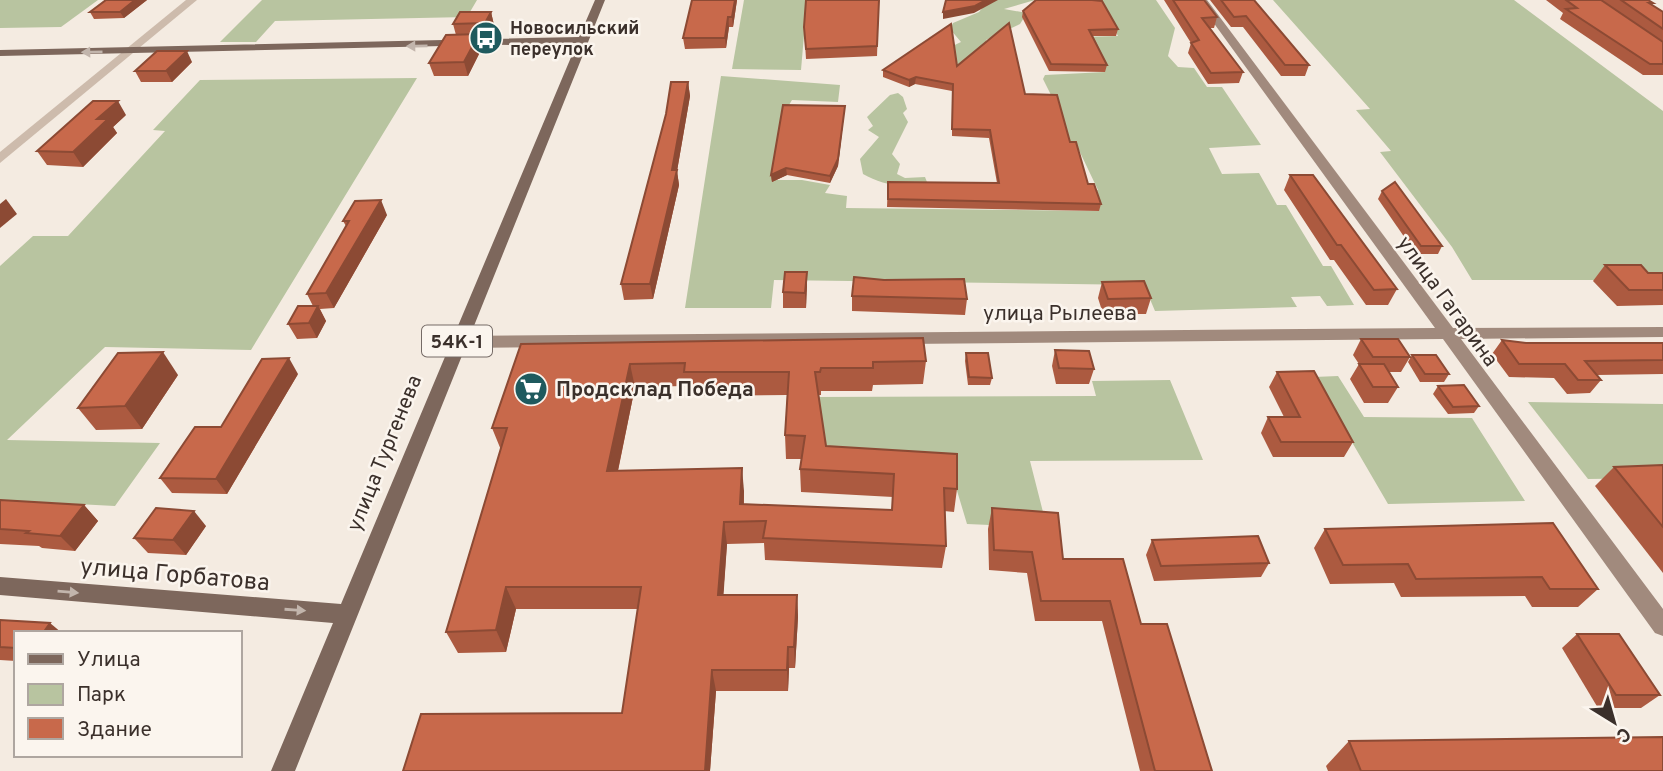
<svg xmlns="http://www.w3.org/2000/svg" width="1663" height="771" font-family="Overpass,sans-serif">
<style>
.green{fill:#b8c4a0}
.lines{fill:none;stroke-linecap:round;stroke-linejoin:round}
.street{fill:#cdbbac;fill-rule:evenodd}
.secondary{fill:#a18a7d;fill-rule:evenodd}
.primary{fill:#7d675c;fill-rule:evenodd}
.wall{fill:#ac5a40;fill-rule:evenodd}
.shaded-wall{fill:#8c4a34}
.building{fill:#c8694b;stroke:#8c4a34;stroke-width:2;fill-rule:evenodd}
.oneway{fill:#c2b5ac}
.labels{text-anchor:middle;stroke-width:5;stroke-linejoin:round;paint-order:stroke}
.far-poi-label{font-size:18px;font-weight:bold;fill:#3b302b;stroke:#fbf5ee;text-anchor:start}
.shield{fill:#fbf5ee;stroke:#756b66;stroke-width:2}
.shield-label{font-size:19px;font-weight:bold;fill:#3b302b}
.street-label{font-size:21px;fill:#3b302b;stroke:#fbf5ee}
.poi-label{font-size:21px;font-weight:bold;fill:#3b302b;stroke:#fbf5ee;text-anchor:start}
.near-street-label{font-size:24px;fill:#3b302b;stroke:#fbf5ee}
</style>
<rect width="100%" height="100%" fill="#f4ebe1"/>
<g class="green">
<polygon points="0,0 98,0 61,27 0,28"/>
<polygon points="262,0 477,0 467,17 275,21 256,42 220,42"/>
<polygon points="744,0 807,0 801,70 732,69"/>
<polygon points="989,0 1035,0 1004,9 1027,13 1020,24 986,40 989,50 954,68 940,52 961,42 950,29 953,23 979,12"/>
<polygon points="1090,0 1156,0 1175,28 1168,56 1178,67 1194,68 1207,87 1222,87 1261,145 1209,148 1222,174 1259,173 1277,205 1286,205 1323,266 1331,266 1354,305 1327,306 1320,296 1291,297 1297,307 1155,311 1144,285 774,280 771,308 685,308 721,76 840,85 838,102 792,100 783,115 775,180 802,180 830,185 825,193 847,196 846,208 1099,211 1092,191 1098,190 1077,146 1069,146 1058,109 1043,79 1045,75 1105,72 1080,37 1118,36 1103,7"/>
<polygon points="1273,0 1514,0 1663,111 1663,280 1472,280 1452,247 1380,152 1391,151 1356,110 1370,109"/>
<polygon points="417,78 251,350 105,347 7,440 160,443 115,506 0,500 0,266 33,236 68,236 165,131 153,130 200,80"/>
<path d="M898,93L903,97L907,109L903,113L908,122L892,154L900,164L897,174L905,178L925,177L927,182C904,189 882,185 863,174L860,159L879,137L868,130L873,126L867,117L890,95Z"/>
<polygon points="1338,376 1364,417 1472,418 1525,501 1388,504 1314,377"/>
<polygon points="1170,380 1203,460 1030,461 1043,512 1035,527 967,524 952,474 819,463 815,397 1096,396 1092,381"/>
<polygon points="1528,402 1663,404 1663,478 1588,479"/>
</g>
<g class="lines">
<polygon class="street" points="186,0 197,0 0,163 0,152"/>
<polygon class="secondary" points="1197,0 1207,0 1453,328 1663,327 1663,337 1461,339 1663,609 1663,636 1655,633 1443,339 457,348 449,342 457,336 1435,328"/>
<polygon class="primary" points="595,0 605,0 295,771 271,771 333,623 0,595 0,577 341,604 577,43 0,56 0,50 579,37"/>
</g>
<g class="wall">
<polygon points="106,0 147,0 124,18 94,19 90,12"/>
<polygon points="692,0 737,0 733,27 729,27 726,48 685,49 683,38"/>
<polygon points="879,0 877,56 806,59 804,27"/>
<polygon points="1164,0 1204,0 1217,17 1214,28 1210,28 1243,72 1239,83 1208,84 1188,53 1191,43"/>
<polygon points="1210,0 1254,0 1309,65 1305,76 1281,76 1243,27 1231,27"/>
<polygon points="1546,0 1648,0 1653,3 1652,5 1663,12 1663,75 1643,75 1560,19 1563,13"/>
<polygon points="1023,11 1118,29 1116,36 1093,36 1107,65 1105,72 1049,71 1022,17"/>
<polygon points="491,12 494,25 488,36 479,37 482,48 468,76 434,76 429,63 456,35 453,24"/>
<polygon points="192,62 172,82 141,82 135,71"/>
<polygon points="957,66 1025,94 1070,142 1088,184 1101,204 1099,211 887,207 888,182 997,183 989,138 952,136 952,91 915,84 909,87 883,77 883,70"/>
<polygon points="688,82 690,96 677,171 679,185 653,299 624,300 621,284"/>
<polygon points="845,106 838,166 830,183 787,175 772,182 771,175"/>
<polygon points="126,115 113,127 117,133 83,167 47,165 37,151"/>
<polygon points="1290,175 1397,289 1388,305 1366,305 1334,260 1330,260 1284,190"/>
<polygon points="1382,191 1442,246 1438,254 1416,254 1378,199"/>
<polygon points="387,215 334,308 320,309 326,321 317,338 297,339 288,324 313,306 307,294 346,226 343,221"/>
<polygon points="1605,265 1648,273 1663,273 1663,305 1617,306 1593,281"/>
<polygon points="807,272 806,308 783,308 783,292"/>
<polygon points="1102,282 1151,298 1146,314 1103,314 1098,298"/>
<polygon points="852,296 967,299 965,315 852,311"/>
<polygon points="1361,339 1410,357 1401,372 1389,372 1398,387 1388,403 1364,403 1350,379 1359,364 1353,355"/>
<polygon points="1502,340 1526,343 1663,343 1663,374 1597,375 1601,380 1590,393 1567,394 1554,378 1509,377 1492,354"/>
<path d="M521,344L926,361L923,384L873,385L872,391H821V395H818L826,446L957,489L954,512L944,511L946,546L942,568L765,560L764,543L727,544L723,595H797L798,617L795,668H789L788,691H716L710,771H403L622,713L638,609H516L506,652L458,653L446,632L501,450L492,428ZM686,386L687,396L787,395L785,435L786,459H802L800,469L801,492L893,497L892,510L744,504V491L618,471L635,387Z"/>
<polygon points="1055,350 1094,369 1089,384 1056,384 1052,366"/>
<polygon points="966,353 992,378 990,385 968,385 965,361"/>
<polygon points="1412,355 1449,374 1444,382 1420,382 1408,362"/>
<polygon points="1277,372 1353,442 1344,457 1273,457 1261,433 1268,417 1284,417 1269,387"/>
<polygon points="298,374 227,494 172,493 160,478"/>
<polygon points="178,375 142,429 96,430 78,408"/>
<polygon points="1438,386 1479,406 1474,413 1448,414 1433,394"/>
<polygon points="1663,465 1663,573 1595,486 1614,467"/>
<polygon points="0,500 84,505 98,521 75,551 42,548 39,546 0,544"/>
<polygon points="992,508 1063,559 1141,624 1212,771 1140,771 1102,621 1035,621 1027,573 989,570 988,529"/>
<polygon points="206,526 186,555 148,553 134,538"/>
<polygon points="1325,529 1598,589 1578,607 1532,607 1525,596 1401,597 1394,583 1330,584 1314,548"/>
<polygon points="1152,540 1269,563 1261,577 1154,581 1146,555"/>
<polygon points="0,620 16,633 16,661 0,660"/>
<polygon points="1577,634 1660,695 1641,708 1598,708 1562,648"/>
<polygon points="1349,741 1663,771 1328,771 1326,766"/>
</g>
<g class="shaded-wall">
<polygon points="135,0 147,0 124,18 120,12"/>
<polygon points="735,0 737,0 733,27 732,17"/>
<polygon points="986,0 998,0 974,13 943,19 943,12"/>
<polygon points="491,12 494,25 488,36 485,23"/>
<polygon points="728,17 729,27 726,48 725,38"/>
<polygon points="479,34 482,48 468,76 464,62"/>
<polygon points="187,51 192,62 172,82 166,71"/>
<polygon points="916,77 915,84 909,87 909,80"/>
<polygon points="688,82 690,96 677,171 679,185 653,299 650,284"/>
<polygon points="118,101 126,115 113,127 117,133 83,167 73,152 97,119"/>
<polygon points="845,106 838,166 830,183 830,176"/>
<polygon points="786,168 787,175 772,182 771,175"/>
<polygon points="6,199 17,214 0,228 0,204"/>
<polygon points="381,200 387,215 334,308 326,293"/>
<polygon points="807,272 807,287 806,308 805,293"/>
<polygon points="318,306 326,321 317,338 309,323"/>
<polygon points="163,352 178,375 142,429 125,406"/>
<polygon points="289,358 298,374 227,494 216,479"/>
<polygon points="630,364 635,387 613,494 607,471"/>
<polygon points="742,468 744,491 743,521 740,504"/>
<polygon points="84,505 98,521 75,551 60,536"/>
<polygon points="194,511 206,526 186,555 173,540"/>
<polygon points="724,522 727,544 722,617 718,595"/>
<polygon points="506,587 516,609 506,652 496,630"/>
<polygon points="797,595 798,617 795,668 794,647"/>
<polygon points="50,623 62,633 43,633"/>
<polygon points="788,647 789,668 788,691 787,670"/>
<polygon points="712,670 716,691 710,771 705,771"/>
</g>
<g class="building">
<polygon points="106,0 135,0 120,12 90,12"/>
<polygon points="692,0 735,0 732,17 728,17 725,38 683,38"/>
<polygon points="806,0 879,0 877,46 806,49 804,27"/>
<polygon points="946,0 986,0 975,6 943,12"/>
<polygon points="1036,0 1092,0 1102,1 1118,29 1089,30 1107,65 1051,64 1023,11"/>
<polygon points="1173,0 1204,0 1217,17 1202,18 1243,72 1211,73 1191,43 1199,40"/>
<polygon points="1221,0 1254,0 1309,65 1285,65 1246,16 1234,17"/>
<polygon points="1566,0 1601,0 1663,42 1663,64 1650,64 1566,9 1577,8"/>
<polygon points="1621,0 1648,0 1653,3 1649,3 1663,12 1663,29"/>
<polygon points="460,12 491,12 485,23 453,24"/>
<polygon points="1009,23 1025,94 1057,95 1070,142 1076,142 1088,184 1094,184 1101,204 888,199 888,182 999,183 990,130 952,129 953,84 916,77 909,80 883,70 951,24 957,66"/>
<polygon points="479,34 464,62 429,63 446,35"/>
<polygon points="157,51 187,51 166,71 135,71"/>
<polygon points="671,82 688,82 672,170 677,170 650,284 621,284 666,114"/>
<polygon points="93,101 118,101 97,119 108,119 73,152 37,151"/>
<polygon points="783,105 845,106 838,159 830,176 786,168 771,175"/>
<polygon points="1290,175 1313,175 1397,289 1374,290 1341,245 1337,245"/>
<polygon points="1395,182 1442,246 1421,246 1382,191"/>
<polygon points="381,200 326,293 307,294 349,221 343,221 355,201"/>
<polygon points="1605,265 1641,265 1648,273 1663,273 1663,290 1629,290"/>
<polygon points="785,272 807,272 805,293 783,292"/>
<polygon points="854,277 884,280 964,279 967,299 852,296"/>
<polygon points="1144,281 1151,298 1108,299 1102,282"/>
<polygon points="298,306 318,306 309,323 288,324"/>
<path d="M923,338L926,361L873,362V368H821L820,372H815L826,446L957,454V489L944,488L946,546L763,538L766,521L724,522L718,595H797L794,647H788L787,670H712L705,771H403L421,714L622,713L641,587H506L496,630L446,632L507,428H492L521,344ZM685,363L684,372H789L785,435L805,436L800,469L894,474L892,510L740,504L742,468L607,471L630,364Z"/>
<polygon points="1361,339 1398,339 1410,357 1373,357"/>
<polygon points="1502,340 1526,343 1663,343 1663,360 1585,361 1601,380 1578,380 1565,364 1519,364"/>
<polygon points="1055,350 1089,351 1094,369 1059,368"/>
<polygon points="163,352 125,406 78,408 118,353"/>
<polygon points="966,353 988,353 992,378 969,377"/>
<polygon points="1412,355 1436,355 1449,374 1425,374"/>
<polygon points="289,358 216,479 160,478 195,427 221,427 262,359"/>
<polygon points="1359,364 1384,364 1398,387 1373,387"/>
<polygon points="1314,371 1353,442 1281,442 1268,417 1300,417 1277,372"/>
<polygon points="1464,385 1479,406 1453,407 1438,386"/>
<polygon points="1663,465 1663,527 1614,467"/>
<polygon points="0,500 84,505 60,536 26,533 29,531 0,529"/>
<polygon points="156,508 194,511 173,540 134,538"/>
<polygon points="992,508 1058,513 1063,559 1123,559 1141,624 1167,624 1212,771 1155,771 1110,601 1041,601 1032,552 994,550"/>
<polygon points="1553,523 1598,589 1550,589 1542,577 1416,579 1408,564 1343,565 1325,529"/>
<polygon points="1258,536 1269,563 1161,566 1152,540"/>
<polygon points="0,620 50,623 43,633 16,633 16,648 0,647"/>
<polygon points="1577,634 1619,634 1660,695 1616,695"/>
<polygon points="1663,737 1663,771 1361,771 1349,741"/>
</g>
<defs><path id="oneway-solid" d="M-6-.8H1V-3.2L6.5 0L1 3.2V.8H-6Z" transform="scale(1.75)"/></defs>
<g class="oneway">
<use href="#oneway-solid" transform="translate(417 46) rotate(179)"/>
<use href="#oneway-solid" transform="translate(92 52) rotate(179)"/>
<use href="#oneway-solid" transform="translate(68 592) rotate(5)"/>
<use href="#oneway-solid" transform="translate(295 610) rotate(4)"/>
</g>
<defs>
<symbol id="bus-disc" viewBox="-11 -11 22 22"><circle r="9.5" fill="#1f5a5e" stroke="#fbf5ee"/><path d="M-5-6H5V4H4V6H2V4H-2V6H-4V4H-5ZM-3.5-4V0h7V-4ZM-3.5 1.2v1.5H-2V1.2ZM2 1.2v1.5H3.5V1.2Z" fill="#fff"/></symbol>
<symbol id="supermarket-disc" viewBox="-11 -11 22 22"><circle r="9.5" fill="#1f5a5e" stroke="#fbf5ee"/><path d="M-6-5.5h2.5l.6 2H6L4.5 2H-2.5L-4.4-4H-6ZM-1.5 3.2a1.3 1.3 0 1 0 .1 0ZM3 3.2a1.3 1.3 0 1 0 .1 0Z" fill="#fff"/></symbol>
</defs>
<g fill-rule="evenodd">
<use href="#bus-disc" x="467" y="19" width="38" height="38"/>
<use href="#supermarket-disc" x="512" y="370" width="38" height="38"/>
</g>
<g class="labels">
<g class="far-poi-label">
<text x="510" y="34">Новосильский<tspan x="510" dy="21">переулок</tspan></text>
</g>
<rect class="shield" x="422" y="325.5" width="70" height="31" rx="5"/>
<g class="shield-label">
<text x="457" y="348">54К-1</text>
</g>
<g class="street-label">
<text transform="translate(1448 301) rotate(54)" y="7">улица Гагарина</text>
<text x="1060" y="320">улица Рылеева</text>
<text transform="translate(384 453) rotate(-68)" y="7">улица Тургенева</text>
</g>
<g class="poi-label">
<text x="556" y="396">Продсклад Победа</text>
</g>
<g class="near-street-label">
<text transform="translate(175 574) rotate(5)" y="8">улица Горбатова</text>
</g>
</g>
<rect x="14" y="631" width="228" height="126" fill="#fbf5ee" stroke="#aea6a0" stroke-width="2"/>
<rect x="28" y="654" width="35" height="10" fill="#7d675c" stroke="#aea6a0" stroke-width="2"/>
<text x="77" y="666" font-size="21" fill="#3b302b">Улица</text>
<rect x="28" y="684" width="35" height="21" fill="#b8c4a0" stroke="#aea6a0" stroke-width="2"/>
<text x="77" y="701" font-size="21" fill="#3b302b">Парк</text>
<rect x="28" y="718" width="35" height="21" fill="#c8694b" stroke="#aea6a0" stroke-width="2"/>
<text x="77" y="736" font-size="21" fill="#3b302b">Здание</text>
<g transform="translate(1614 722) rotate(143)" stroke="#fbf5ee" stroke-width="5" paint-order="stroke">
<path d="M0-5L12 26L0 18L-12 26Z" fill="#3b302b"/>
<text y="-10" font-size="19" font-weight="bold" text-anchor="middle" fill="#3b302b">С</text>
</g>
</svg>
